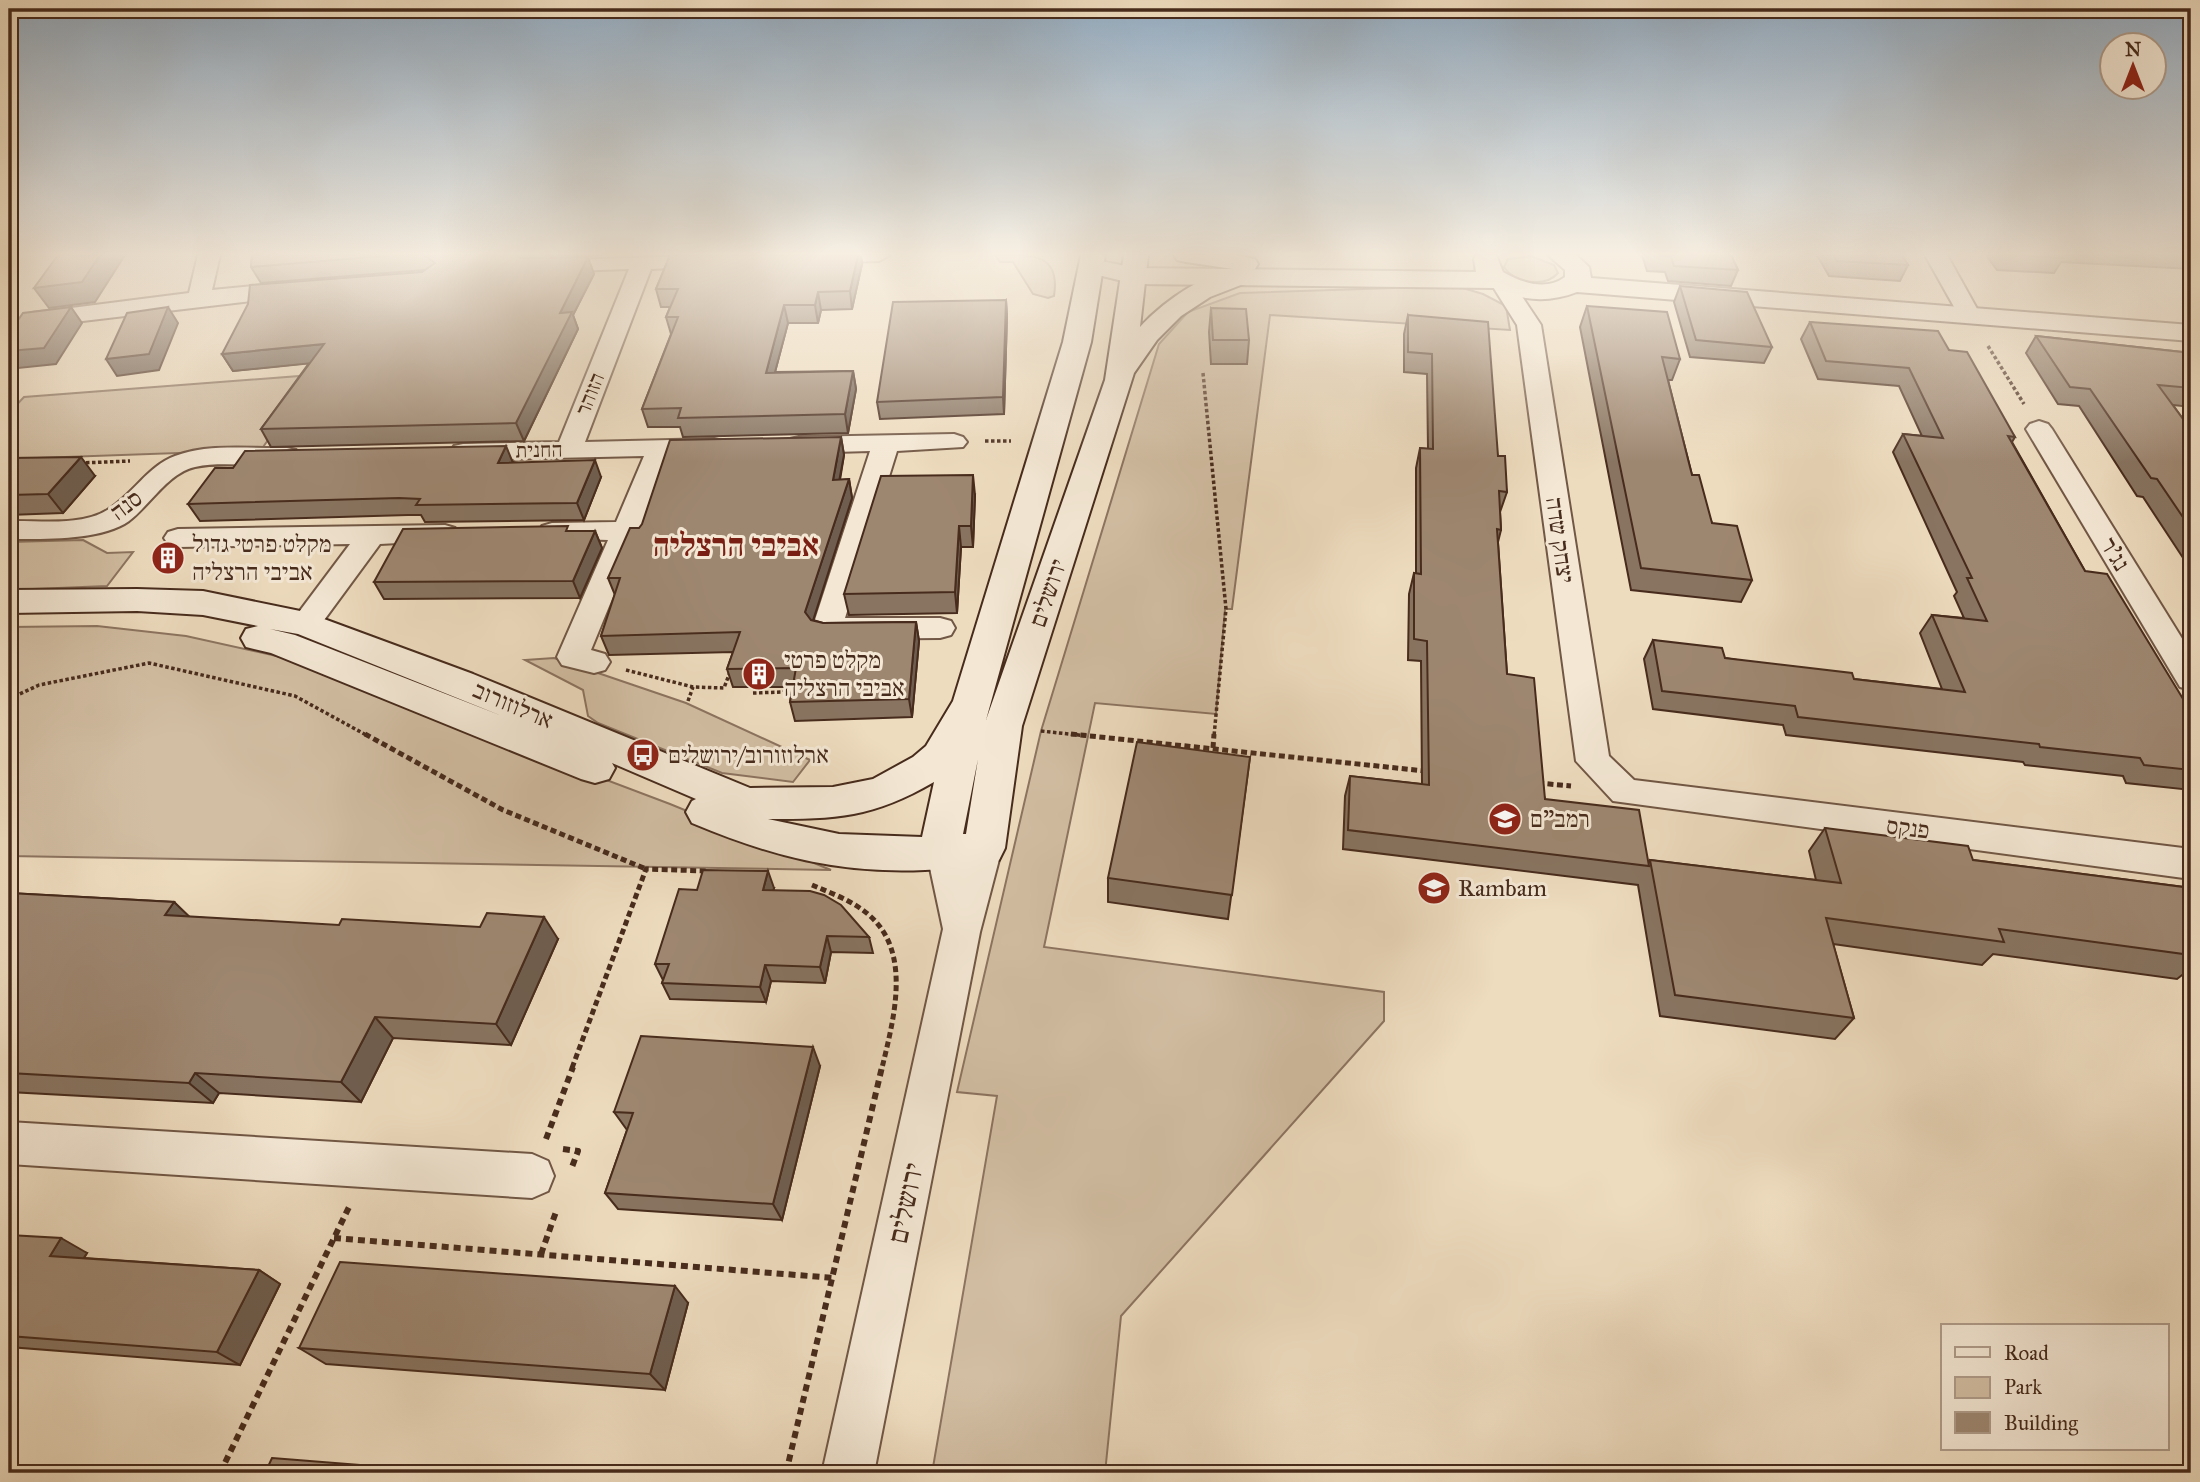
<svg xmlns="http://www.w3.org/2000/svg" width="2200" height="1482" font-family="'IM FELL Great Primer','Frank Ruhl Libre',serif">
<style>
.green{fill:#d2bea3;stroke:#8c7460;stroke-width:2}
.lines{fill:none;stroke-linecap:round;stroke-linejoin:round}
.minor-casing{stroke:#715745;stroke-width:4}
.tertiary-casing{stroke:#715745;stroke-width:4}
.secondary-casing{stroke:#472b1c;stroke-width:4}
.path-far2{stroke:#472b1c;stroke-width:3.5;stroke-dasharray:3.5 2.5;stroke-linecap:butt}
.path-far1{stroke:#472b1c;stroke-width:5;stroke-dasharray:6 3.5;stroke-linecap:butt}
.path{stroke:#472b1c;stroke-width:6;stroke-dasharray:7 5;stroke-linecap:butt}
.minor{fill:#f4e8d5;fill-rule:evenodd}
.tertiary{fill:#f4e8d5;fill-rule:evenodd}
.secondary{fill:#f4e8d5;fill-rule:evenodd}
.wall{fill:#887461;stroke:#472b1c;stroke-width:2}
.shaded-wall{fill:#6f5e4f;stroke:#472b1c;stroke-width:2}
.building{fill:#9e8771;stroke:#472b1c;stroke-width:2}
.labels{text-anchor:middle;stroke-width:6;stroke-linejoin:round;paint-order:stroke}
.far-street-label{font-size:21px;fill:#472b1c;stroke:#f4e8d5}
.street-label{font-size:24px;fill:#472b1c;stroke:#f4e8d5}
.poi-label{font-size:24px;fill:#472b1c;stroke:#f4e8d5;text-anchor:start}
.near-street-label{font-size:28px;fill:#472b1c;stroke:#f4e8d5}
.district-label{font-size:32px;font-weight:bold;fill:#7a1f14;stroke:#f4e8d5}
</style>
<rect width="100%" height="100%" fill="#eedcbf"/>
<filter id="stains"><feTurbulence type="fractalNoise" baseFrequency=".00286" numOctaves="4"/><feColorMatrix values="0 0 0 0 .2 0 0 0 0 .09 0 0 0 0 .02 0 0 0 .5 -.17"/></filter>
<radialGradient id="worn" r=".72"><stop offset=".6" stop-color="#630" stop-opacity="0"/><stop offset="1" stop-color="#630" stop-opacity=".3"/></radialGradient>
<g class="green">
<path d="M995,255C1029,255 1061,251 1054,296L1048,298L1033,294L1013,262H1000Z"/>
<path d="M1531,256L1554,265L1558,273C1545,288 1514,283 1504,267L1508,259Z"/>
<polygon points="1456,286 1483,294 1506,306 1510,330 1270,315 1232,609 1225,609 1216,714 1095,703 1044,947 1384,992 1384,1021 1121,1316 1105,1473 932,1473 997,1096 957,1092 1041,731 1159,344 1188,312 1240,293"/>
<polygon points="313,375 261,450 9,459 9,413 24,397"/>
<polygon points="83,540 107,553 133,552 107,586 9,590 9,542"/>
<polygon points="97,626 186,636 281,657 670,804 831,870 9,856 9,826 17,815 9,815 9,627"/>
<polygon points="554,658 686,703 810,760 793,782 722,773 598,723 588,716 583,690 525,660"/>
</g>
<g class="lines">
<defs>
<g id="minor">
<polygon points="198,255 220,255 212,290 294,282 305,289 294,296 32,327 21,320 32,313 189,293"/>
<polygon points="720,255 723,260 720,265 712,266 651,269 585,442 714,439 723,441 727,447 723,453 671,456 591,650 605,654 610,662 605,670 594,673 562,665 557,657 608,540 542,538 538,532 542,526 552,523 616,522 644,456 463,460 454,458 450,452 454,446 463,444 559,442 629,269 545,272 534,266 537,261"/>
<polygon points="806,255 890,255 879,261 815,263 807,262"/>
<polygon points="1925,255 1947,255 1981,316 1978,321 1962,321"/>
<polygon points="1501,275 1509,277 1541,325 1609,756 1634,780 2191,849 2191,879 1613,801 1576,761 1517,325 1490,282"/>
<polygon points="2039,421 2048,424 2052,429 2191,653 2191,690 2180,687 2026,429 2030,424"/>
<polygon points="954,434 963,437 967,442 963,447 897,451 845,618 940,618 951,621 955,628 951,635 940,638 827,639 816,636 812,629 870,451 799,453 790,451 786,445 790,439 799,437"/>
<path d="M287,448L296,450L300,456L296,462C264,470 228,460 195,467C168,473 150,505 129,521C101,541 42,539 9,539V521C39,520 82,527 109,509C133,494 148,466 175,456C208,443 252,449 287,448Z"/>
<polygon points="445,525 455,528 459,534 455,540 380,544 316,631 305,634 294,631 290,624 350,544 178,547 168,544 164,538 168,532 178,529"/>
<polygon points="984,834 997,838 1002,848 980,932 874,1473 822,1473 943,929 927,854 932,844 945,839 958,844 964,857 971,838"/>
<polygon points="9,1122 532,1154 548,1161 554,1176 548,1191 532,1198 9,1164"/>
</g>
<path id="tertiary" d="M1476,255H1496L1503,272C1522,283 1546,291 1565,277V270L1548,255H1576L1589,267L1591,278L2191,325V341L1577,292C1549,303 1521,301 1494,288L1135,284L1082,271L1079,266L1082,261L1091,259L1135,268L1476,272L1474,259Z"/>
<g id="secondary">
<path d="M1081,255H1105L1091,342L986,720L1105,380L1124,255H1148L1140,327C1161,304 1212,264 1246,273L1250,278L1246,283L1210,297L1181,316L1157,340L1134,373L1022,726L1005,848L999,860C975,868 950,869 925,870C838,874 771,856 692,823L686,812L692,801L696,799L612,763L615,768L609,779L595,783L581,779L271,653L246,647L241,638L246,629L258,626L203,615L137,611L9,613V590L137,589L203,591L305,612L473,674L750,788L833,787L873,779L913,757L926,746L953,701L1063,342ZM270,629L298,634L502,716L295,635ZM978,759L966,834H963ZM934,782L922,837L839,834L768,819C837,819 872,818 934,782Z"/>
<polygon points="1174,255 1235,255 1255,259 1258,264 1255,269 1246,271 1186,262 1177,260"/>
</g>
</defs>
<use href="#minor" class="minor-casing"/>
<use href="#tertiary" class="tertiary-casing"/>
<use href="#secondary" class="secondary-casing"/>
<g class="path-far2">
<polyline points="1988,346 2024,404"/>
<polyline points="1203,373 1226,609 1214,736"/>
<polyline points="985,441 1011,441"/>
<polyline points="80,463 130,461"/>
<polyline points="626,670 693,687 724,688 730,672"/>
<polyline points="753,693 784,692 788,681"/>
<polyline points="9,699 39,685 149,663 295,696 368,736"/>
<polyline points="688,701 693,687"/>
<polyline points="1041,731 1088,736"/>
</g>
<g class="path-far1">
<polyline points="365,734 503,810 646,869"/>
<polyline points="1071,734 1425,771"/>
<polyline points="1213,748 1214,734"/>
<polyline points="1538,783 1571,786"/>
<path d="M812,885C831,893 853,901 869,915C913,953 893,1021 882,1068"/>
<polyline points="572,1068 646,869 706,871"/>
</g>
<g class="path">
<polyline points="546,1139 573,1067"/>
<polyline points="563,1149 578,1151 572,1167"/>
<polyline points="334,1238 834,1278"/>
<polyline points="541,1254 557,1209"/>
<polyline points="220,1473 350,1205"/>
<polyline points="786,1473 882,1067"/>
</g>
<use href="#minor" class="minor"/>
<use href="#tertiary" class="tertiary"/>
<use href="#secondary" class="secondary"/>
</g>
<g class="wall">
<polygon points="252,255 602,255 575,257 594,274 573,315 578,329 524,441 271,447 261,429 309,363 233,371 222,354 425,270 261,283 251,267"/>
<polygon points="670,255 861,255 862,264 852,309 821,310 818,323 788,323 775,372 853,371 856,389 848,433 683,437 680,427 648,427 642,409 671,334 666,317 670,307 661,307 656,289"/>
<polygon points="1642,255 1731,255 1738,270 1731,286 1668,281 1665,272 1647,271"/>
<polygon points="1817,255 1902,255 1908,265 1900,281 1829,276"/>
<polygon points="1986,255 2191,255 2191,269 2061,262 2054,273 1997,270"/>
<polygon points="1680,286 1772,347 1764,363 1690,357 1674,302"/>
<polygon points="1006,300 1007,316 1004,414 880,419 877,402"/>
<polygon points="1587,306 1680,359 1672,380 1668,380 1692,475 1712,523 1752,580 1741,602 1631,590 1580,327"/>
<polygon points="1211,308 1249,340 1247,364 1211,364 1209,332"/>
<polygon points="1408,315 1498,456 1507,492 1500,512 1501,530 1498,542 1507,674 1545,799 1648,864 1650,860 1816,880 1809,851 1825,828 1973,860 2191,888 2191,968 2177,979 1993,954 1982,965 1833,944 1854,1018 1835,1039 1660,1016 1638,885 1343,849 1345,796 1350,776 1422,784 1421,661 1408,660 1409,594 1414,573 1416,573 1416,468 1420,448 1428,449 1427,374 1404,372 1404,334"/>
<polygon points="1810,322 1949,350 2015,437 2012,442 2085,571 2191,712 2191,790 2126,783 2123,776 2025,765 2023,762 1786,735 1783,725 1653,709 1644,659 1653,640 1725,658 1854,679 1942,689 1920,633 1932,615 1964,618 1954,596 1957,592 1893,452 1903,434 1922,436 1899,386 1818,379 1801,339"/>
<polygon points="2036,336 2191,353 2191,407 2173,405 2191,430 2191,570 2143,497 2137,496 2079,406 2058,404 2026,353"/>
<polygon points="841,437 844,455 840,480 849,479 852,498 813,620 823,623 916,622 919,641 912,717 795,721 790,702 793,687 733,687 727,669 733,652 609,655 601,636 615,595 608,578 639,528"/>
<polygon points="9,458 95,476 63,513 9,515"/>
<polygon points="513,462 601,477 584,520 425,522 421,515 408,515 200,521 188,504"/>
<polygon points="975,495 973,547 961,547 957,613 849,615 844,594"/>
<polygon points="570,531 595,531 602,548 580,598 384,599 374,582"/>
<polygon points="1250,757 1228,919 1108,902 1108,878"/>
<polygon points="774,888 773,890 869,937 873,953 831,952 825,983 771,981 766,1002 670,999 662,983 663,980 655,964 697,890"/>
<polygon points="9,893 174,902 189,917 558,939 511,1045 393,1038 361,1102 219,1093 213,1103 9,1092"/>
<polygon points="820,1066 782,1220 618,1209 605,1193 627,1130 614,1112"/>
<polygon points="9,1235 87,1253 84,1258 259,1270 280,1284 240,1365 9,1347"/>
<polygon points="688,1303 665,1390 326,1364 299,1348"/>
</g>
<g class="shaded-wall">
<polygon points="100,255 125,255 95,302 49,308 34,288"/>
<polygon points="858,255 861,255 862,264 852,309 850,291"/>
<polygon points="588,257 594,274 573,315 578,329 524,441 516,423 560,313"/>
<polygon points="818,292 821,310 818,323 815,305"/>
<polygon points="1006,300 1007,316 1004,414 1003,397"/>
<polygon points="784,305 788,323 770,391 766,373"/>
<polygon points="71,307 82,323 56,364 9,369 9,351"/>
<polygon points="168,307 178,323 159,370 117,376 106,359"/>
<polygon points="324,344 333,361 233,371 222,354"/>
<polygon points="853,371 856,389 848,433 845,414"/>
<polygon points="841,437 844,455 836,498 833,480"/>
<polygon points="506,446 513,463 498,463"/>
<polygon points="81,457 95,476 63,513 48,494"/>
<polygon points="595,460 601,477 584,520 577,503"/>
<polygon points="973,475 975,495 973,547 971,526"/>
<polygon points="849,479 852,498 810,630 805,612"/>
<polygon points="959,526 961,547 957,613 955,592"/>
<polygon points="595,531 602,548 580,598 573,581"/>
<polygon points="916,622 919,641 912,717 909,699"/>
<polygon points="768,871 774,888 769,906 763,890"/>
<polygon points="174,902 197,924 165,915"/>
<polygon points="544,917 558,939 511,1045 496,1024"/>
<polygon points="827,936 831,952 825,983 820,967"/>
<polygon points="765,965 771,981 766,1002 760,987"/>
<polygon points="375,1017 393,1038 361,1102 341,1082"/>
<polygon points="813,1047 820,1066 782,1220 773,1204"/>
<polygon points="195,1073 219,1093 213,1103 189,1083"/>
<polygon points="61,1238 87,1253 76,1270 50,1256"/>
<polygon points="259,1270 280,1284 240,1365 217,1352"/>
<polygon points="675,1286 688,1303 665,1390 650,1374"/>
</g>
<g class="building">
<polygon points="58,255 100,255 82,282 34,288"/>
<polygon points="252,255 396,255 251,267"/>
<polygon points="424,255 517,255 520,258 588,257 560,313 572,312 516,423 261,429 324,344 222,354 248,304 250,285 422,272 435,263"/>
<polygon points="670,255 858,255 850,291 818,292 815,305 784,305 766,373 853,371 845,414 678,418 681,408 642,409 678,317 666,317 678,289 656,289"/>
<polygon points="1653,255 1731,255 1738,270 1674,266 1671,257"/>
<polygon points="1833,255 1902,255 1908,265 1837,261"/>
<polygon points="2011,255 2061,255 2063,258"/>
<polygon points="1680,286 1747,292 1772,347 1696,340"/>
<polygon points="1006,300 1003,397 877,402 893,302"/>
<polygon points="1587,306 1667,312 1680,359 1662,357 1692,475 1699,475 1712,523 1737,526 1752,580 1641,568"/>
<polygon points="71,307 44,348 9,351 9,333 23,313"/>
<polygon points="168,307 149,354 106,359 127,313"/>
<polygon points="1211,308 1246,309 1249,340 1213,340"/>
<polygon points="1408,315 1488,322 1498,456 1505,456 1507,492 1499,491 1501,530 1497,529 1507,674 1534,678 1545,799 1639,810 1649,866 1348,830 1350,776 1429,785 1427,641 1414,639 1414,573 1421,574 1420,448 1433,449 1432,354 1408,352"/>
<polygon points="1810,322 1938,331 1949,350 1967,352 2015,437 2008,436 2085,571 2107,574 2191,712 2191,770 2144,765 2140,758 2040,747 2039,744 1798,717 1795,706 1662,691 1653,640 1722,648 1725,658 1852,673 1854,679 1965,692 1932,615 1987,621 1967,578 1972,578 1903,434 1943,438 1909,368 1826,361"/>
<polygon points="2036,336 2191,353 2191,388 2158,385 2191,430 2191,529 2157,479 2151,478 2090,389 2070,387"/>
<polygon points="841,437 833,480 849,479 805,612 811,620 823,623 916,622 909,699 790,702 796,668 727,669 740,632 601,636 620,578 608,578 630,528 639,528 642,524 670,440"/>
<polygon points="506,446 498,463 595,460 577,503 416,505 420,499 399,498 188,504 215,468 233,468 245,451"/>
<polygon points="81,457 48,494 9,495 9,458"/>
<polygon points="973,475 971,526 959,526 955,592 844,594 881,476"/>
<polygon points="568,526 566,531 595,531 573,581 374,582 403,529"/>
<polygon points="1137,742 1250,757 1232,895 1108,878"/>
<polygon points="1825,828 1968,846 1973,860 2191,888 2191,955 1999,929 2004,942 1826,918 1854,1018 1675,995 1650,860 1841,883"/>
<polygon points="703,870 768,871 763,890 810,891 824,895 841,905 869,937 827,936 820,967 765,965 760,987 662,983 669,964 655,964 679,889 697,890"/>
<polygon points="9,893 174,902 165,915 339,925 342,919 480,927 487,913 544,917 496,1024 375,1017 341,1082 195,1073 189,1083 9,1073"/>
<polygon points="641,1036 813,1047 773,1204 605,1193 633,1113 614,1112"/>
<polygon points="9,1235 61,1238 50,1256 259,1270 217,1352 9,1336"/>
<polygon points="340,1262 675,1286 650,1374 299,1348"/>
<polygon points="272,1458 461,1473 265,1473"/>
</g>
<linearGradient id="sky" x2="0" y2="1"><stop stop-color="#93acc2"/><stop offset="0.55" stop-color="#f7efe2"/><stop offset="1" stop-color="#f7efe2" stop-opacity="0"/></linearGradient>
<rect width="2200" height="462" fill="url(#sky)"/>
<defs>
<symbol id="building-disc" viewBox="-11 -11 22 22"><circle r="9.5" fill="#8f2418" stroke="#f4e8d5"/><path d="M-4-6H4V6H1V3H-1V6H-4ZM-2.5-4.3h1.7v1.8h-1.7ZM.8-4.3h1.7v1.8H.8ZM-2.5-1h1.7V.8h-1.7ZM.8-1h1.7V.8H.8Z" fill="#fff"/></symbol>
<symbol id="bus-disc" viewBox="-11 -11 22 22"><circle r="9.5" fill="#8f2418" stroke="#f4e8d5"/><path d="M-5-6H5V4H4V6H2V4H-2V6H-4V4H-5ZM-3.5-4V0h7V-4ZM-3.5 1.2v1.5H-2V1.2ZM2 1.2v1.5H3.5V1.2Z" fill="#fff"/></symbol>
<symbol id="school-disc" viewBox="-11 -11 22 22"><circle r="9.5" fill="#8f2418" stroke="#f4e8d5"/><path d="M0-5L7-2L0 1L-7-2ZM-4 1L0 2.5L4 1V4Q0 6-4 4Z" fill="#fff"/></symbol>
</defs>
<g fill-rule="evenodd">
<use href="#building-disc" x="149" y="539" width="38" height="38"/>
<use href="#building-disc" x="740" y="655" width="38" height="38"/>
<use href="#bus-disc" x="624" y="736" width="38" height="38"/>
<use href="#school-disc" x="1486" y="800" width="38" height="38"/>
<use href="#school-disc" x="1415" y="869" width="38" height="38"/>
</g>
<g class="labels">
<g class="far-street-label">
<text transform="translate(590 394) rotate(-68)" y="7">הזוהר</text>
<text transform="translate(539 450) rotate(-1)" y="7">החנית</text>
</g>
<g class="street-label">
<text transform="translate(126 505) rotate(-37)" y="8">סנה</text>
<text transform="translate(1560 540) rotate(82)" y="8">יצחק שדה</text>
<text transform="translate(2115 554) rotate(59)" y="8">נג'ר</text>
<text transform="translate(1048 593) rotate(-71)" y="8">ירושלים</text>
<text transform="translate(513 705) rotate(23)" y="8">ארלוזורוב</text>
<text transform="translate(1908 828) rotate(7)" y="8">פנקס</text>
</g>
<g class="poi-label">
<text x="192" y="552">מקלט פרטי גדול<tspan x="192" dy="28">אביבי הרצליה</tspan></text>
<text x="784" y="668">מקלט פרטי<tspan x="784" dy="28">אביבי הרצליה</tspan></text>
<text x="668" y="763">ארלוזורוב/ירושלים</text>
<text x="1530" y="827">רמב"ם</text>
<text x="1458" y="896">Rambam</text>
</g>
<g class="near-street-label">
<text transform="translate(905 1203) rotate(-78)" y="10">ירושלים</text>
</g>
<g class="district-label">
<text x="736" y="556">אביבי הרצליה</text>
</g>
</g>
<rect width="2200" height="1482" fill="none" stroke="#eedcbf" stroke-width="35"/>
<rect x="10" y="10" width="2179" height="1461" fill="none" stroke="#472b1c" stroke-width="3.5"/>
<rect x="18" y="18" width="2165" height="1447" fill="none" stroke="#472b1c" stroke-width="2"/>
<rect x="1941" y="1324" width="228" height="126" fill="#f4e8d5" stroke="#af9c8b" stroke-width="2"/>
<rect x="1955" y="1347" width="35" height="10" fill="#f4e8d5" stroke="#af9c8b" stroke-width="2"/>
<text x="2004" y="1360" font-size="21" fill="#472b1c">Road</text>
<rect x="1955" y="1377" width="35" height="21" fill="#d2bea3" stroke="#af9c8b" stroke-width="2"/>
<text x="2004" y="1394" font-size="21" fill="#472b1c">Park</text>
<rect x="1955" y="1412" width="35" height="21" fill="#9e8771" stroke="#af9c8b" stroke-width="2"/>
<text x="2004" y="1430" font-size="21" fill="#472b1c">Building</text>
<g transform="translate(2133 66)"><circle r="33" fill="#f4e8d5" stroke="#af9c8b" stroke-width="2"/>
<path d="M0-5L12 26L0 18L-12 26Z" fill="#8f2418"/>
<text y="-10" font-size="19" font-weight="bold" text-anchor="middle" fill="#472b1c">N</text>
</g>
<rect width="100%" height="100%" filter="url(#stains)"/>
<rect width="100%" height="100%" fill="url(#worn)"/>
</svg>
